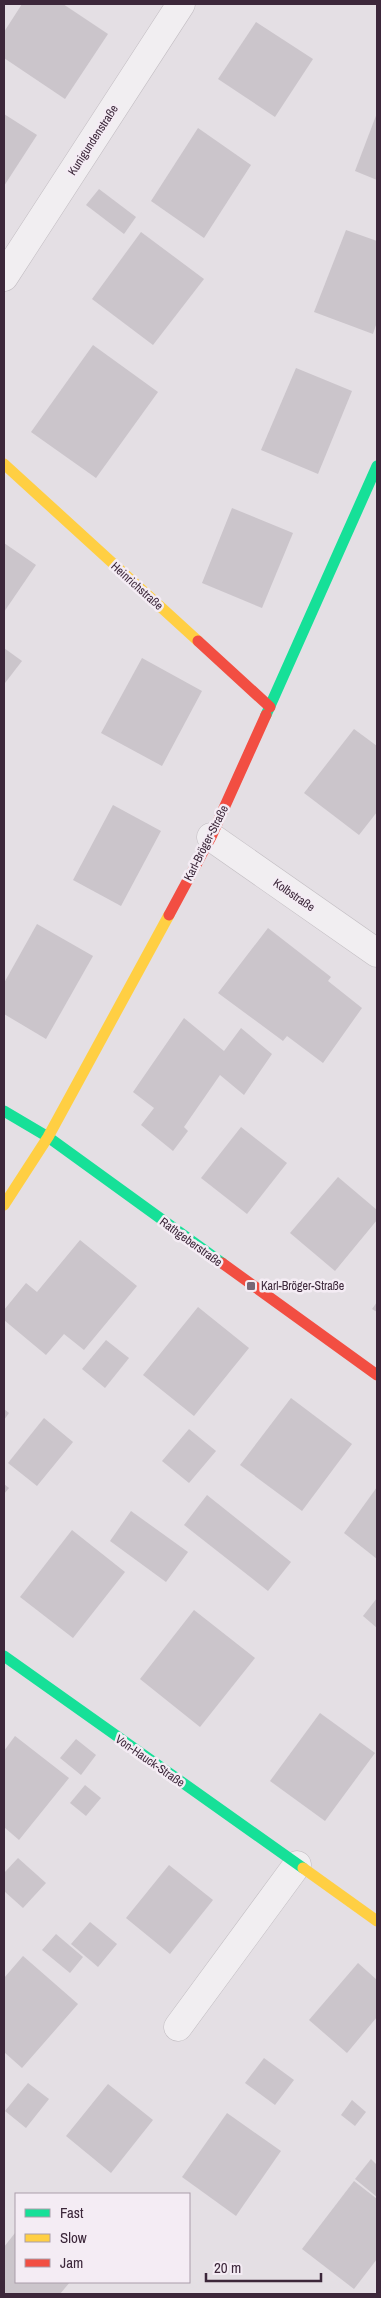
<svg xmlns="http://www.w3.org/2000/svg" width="381" height="2298" font-family="'Archivo Narrow',sans-serif">
<style>
.building{fill:#cbc5cb}
.lines{fill:none;stroke-linecap:round;stroke-linejoin:round}
.street-casing{stroke:#c2bdc2;stroke-width:29}
.street{stroke:#f1eef1;stroke-width:28}
.fast{stroke:#16e098;stroke-width:11}
.slow{stroke:#ffcf43;stroke-width:11}
.jam{stroke:#f24e42;stroke-width:11}
.poi-dot{fill:#776776;stroke:#f4ecf4;stroke-width:2}
.labels{text-anchor:middle;stroke-width:5;stroke-linejoin:round;paint-order:stroke}
.street-label{font-size:12px;fill:#3c273a;stroke:#f4ecf4}
.poi-label{font-size:12px;fill:#3c273a;stroke:#f4ecf4;text-anchor:start}
</style>
<rect width="100%" height="100%" fill="#e4dfe4"/>
<g class="building">
<polygon points="22,4 63,4 108,34 65,99 4,58 4,32"/>
<polygon points="256,22 313,59 275,117 218,79"/>
<polygon points="377,113 377,180 355,171"/>
<polygon points="4,114 37,135 4,186"/>
<polygon points="198,128 251,165 204,238 151,201"/>
<polygon points="99,189 136,217 124,234 86,205"/>
<polygon points="346,230 377,241 377,322 373,334 314,312"/>
<polygon points="141,232 204,279 153,345 92,299"/>
<polygon points="93,345 158,392 96,478 31,432"/>
<polygon points="296,368 352,391 318,474 261,450"/>
<polygon points="232,508 293,533 262,608 202,583"/>
<polygon points="4,543 36,565 4,612"/>
<polygon points="4,648 22,661 5,683 4,682"/>
<polygon points="142,658 202,691 162,766 101,733"/>
<polygon points="354,729 377,746 377,812 359,835 304,793"/>
<polygon points="113,805 161,831 121,906 73,880"/>
<polygon points="37,924 93,956 46,1039 4,1014 4,983"/>
<polygon points="268,928 331,977 328,981 362,1008 323,1063 287,1036 283,1041 218,993"/>
<polygon points="184,1018 224,1051 241,1028 272,1054 244,1095 220,1075 184,1127 188,1131 173,1151 141,1125 154,1108 133,1092"/>
<polygon points="241,1127 287,1163 247,1214 201,1178"/>
<polygon points="338,1177 377,1210 377,1220 335,1271 290,1233"/>
<polygon points="80,1240 137,1286 84,1350 64,1334 46,1355 4,1320 4,1310 26,1283 37,1292"/>
<polygon points="377,1302 377,1312 372,1309"/>
<polygon points="198,1307 249,1348 194,1416 143,1375"/>
<polygon points="106,1340 129,1358 105,1388 82,1369"/>
<polygon points="291,1398 352,1444 302,1511 240,1465"/>
<polygon points="4,1409 9,1413 4,1420"/>
<polygon points="44,1418 73,1442 37,1486 8,1463"/>
<polygon points="189,1429 216,1451 189,1483 162,1461"/>
<polygon points="4,1484 9,1488 4,1494"/>
<polygon points="377,1487 377,1559 344,1533"/>
<polygon points="207,1495 291,1562 268,1591 184,1525"/>
<polygon points="131,1511 188,1552 166,1582 110,1541"/>
<polygon points="72,1530 125,1572 73,1638 20,1597"/>
<polygon points="377,1598 377,1628 363,1616"/>
<polygon points="194,1610 255,1658 200,1727 140,1679"/>
<polygon points="320,1713 375,1753 325,1821 270,1781"/>
<polygon points="15,1736 69,1778 19,1840 4,1827 4,1751"/>
<polygon points="76,1739 96,1755 81,1775 60,1758"/>
<polygon points="85,1785 101,1798 86,1816 70,1803"/>
<polygon points="18,1858 46,1883 23,1908 4,1891 4,1873"/>
<polygon points="169,1865 213,1900 170,1954 126,1918"/>
<polygon points="90,1922 117,1944 98,1967 71,1944"/>
<polygon points="56,1934 83,1957 70,1973 42,1950"/>
<polygon points="23,1956 78,2004 22,2068 4,2052 4,1978"/>
<polygon points="358,1963 377,1980 377,2017 347,2053 309,2020"/>
<polygon points="264,2058 294,2080 275,2105 245,2083"/>
<polygon points="28,2083 49,2099 26,2128 5,2111"/>
<polygon points="108,2084 153,2120 111,2173 66,2136"/>
<polygon points="352,2100 366,2112 355,2126 341,2115"/>
<polygon points="227,2113 281,2151 236,2216 182,2177"/>
<polygon points="371,2159 377,2165 377,2197 355,2179"/>
<polygon points="354,2181 377,2199 377,2259 354,2289 302,2249"/>
<polygon points="15,2233 16,2282 70,2282 60,2294 4,2294 4,2247"/>
</g>
<g class="lines">
<defs>
<g id="street">
<polyline points="4,277 181,4"/>
<polyline points="211,837 377,953"/>
<polyline points="178,2027 297,1865"/>
</g>
</defs>
<use href="#street" class="street-casing"/>
<use href="#street" class="street"/>
<g class="fast">
<polyline points="266,715 377,466"/>
<polyline points="4,1111 48,1137 222,1263"/>
<polyline points="4,1656 303,1868"/>
</g>
<g class="slow">
<polyline points="4,464 198,641"/>
<polyline points="4,1205 48,1137 169,915"/>
<polyline points="303,1868 377,1921"/>
</g>
<g class="jam">
<polyline points="198,641 270,707"/>
<polyline points="169,915 211,837 266,715"/>
<polyline points="222,1263 377,1375"/>
</g>
</g>
<rect class="poi-dot" x="246" y="1281" width="10" height="10" rx="2.5"/>
<g class="labels">
<g class="street-label">
<text transform="translate(93 140) rotate(-57)" y="4">Kunigundenstraße</text>
<text transform="translate(137 586) rotate(42)" y="4">Heinrichstraße</text>
<text transform="translate(206 843) rotate(-63)" y="4">Karl-Bröger-Straße</text>
<text transform="translate(294 895) rotate(35)" y="4">Kolbstraße</text>
<text transform="translate(191 1242) rotate(36)" y="4">Rathgeberstraße</text>
<text transform="translate(150 1761) rotate(35)" y="4">Von-Hauck-Straße</text>
</g>
<g class="poi-label">
<text x="261" y="1290">Karl-Bröger-Straße</text>
</g>
</g>
<rect width="381" height="2298" fill="none" stroke="#3c273a" stroke-width="10"/>
<rect x="15" y="2193" width="175" height="90" fill="#f4ecf4" stroke="#aa9daa"/>
<rect x="25" y="2209" width="25" height="8" fill="#16e098" stroke="#aa9daa"/>
<text x="60" y="2218" font-size="15" fill="#3c273a">Fast</text>
<rect x="25" y="2234" width="25" height="8" fill="#ffcf43" stroke="#aa9daa"/>
<text x="60" y="2243" font-size="15" fill="#3c273a">Slow</text>
<rect x="25" y="2259" width="25" height="8" fill="#f24e42" stroke="#aa9daa"/>
<text x="60" y="2268" font-size="15" fill="#3c273a">Jam</text>
<path d="M206 2273v8h115v-8" fill="none" stroke="#3c273a" stroke-width="2.5"/>
<text x="214" y="2273" font-size="15" fill="#3c273a" stroke="#f4ecf4" stroke-width="4" paint-order="stroke">20 m</text>
</svg>
